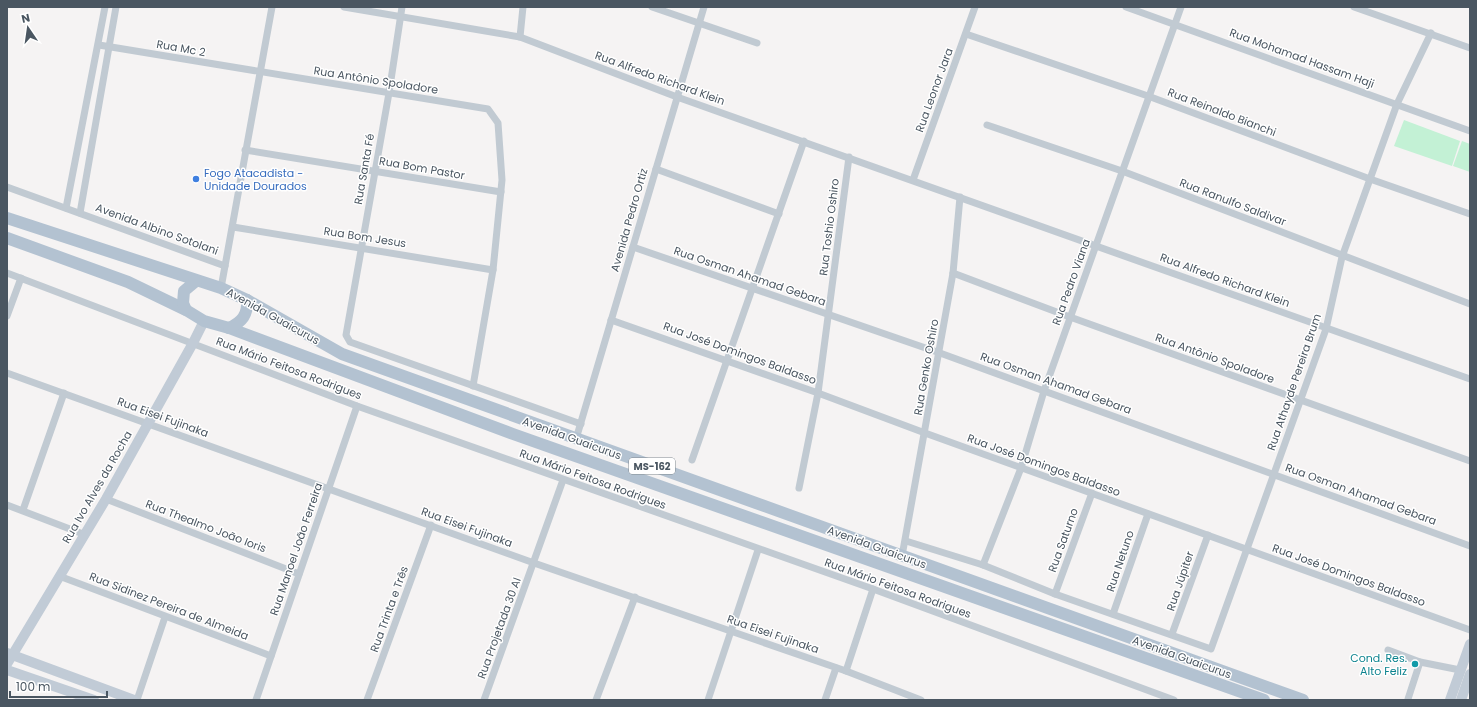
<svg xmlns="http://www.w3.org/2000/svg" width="1477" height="707" font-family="Poppins,sans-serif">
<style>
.grass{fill:#c3f1d5}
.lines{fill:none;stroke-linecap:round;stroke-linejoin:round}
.street{stroke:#c1cad2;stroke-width:7}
.secondary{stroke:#c1cbd6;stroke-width:10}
.primary{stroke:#b3c2d1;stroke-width:12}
.shop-dot{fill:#3f7fe0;stroke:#fff;stroke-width:1.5}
.culture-dot{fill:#0f9aa8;stroke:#fff;stroke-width:1.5}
.labels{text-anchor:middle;stroke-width:3;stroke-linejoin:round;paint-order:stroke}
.shield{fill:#fff;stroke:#808990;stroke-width:1}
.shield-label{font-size:10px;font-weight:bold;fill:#4a5661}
.street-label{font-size:11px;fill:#4a5661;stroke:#fff}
.shop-label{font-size:11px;fill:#366cbe;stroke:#fff;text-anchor:start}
.culture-label{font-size:11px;fill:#0d838f;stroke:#fff;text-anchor:end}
</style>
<rect width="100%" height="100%" fill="#f5f3f3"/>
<g class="grass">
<polygon points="1404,120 1460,141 1452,166 1394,146"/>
<polygon points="1462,141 1470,144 1470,172 1453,166"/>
</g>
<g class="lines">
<g class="street">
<polyline points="344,7 520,37 677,97 1470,379"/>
<polyline points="402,7 389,93 346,335 350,342 581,424"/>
<polyline points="652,7 757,43"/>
<polyline points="1126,7 1470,131"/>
<polyline points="1354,7 1470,48"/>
<polyline points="966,34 1148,96 1370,179 1470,214"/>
<polyline points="520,37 523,7"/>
<polyline points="99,45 488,109 498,123 502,180 493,270 473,386"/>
<polyline points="987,125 1122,171 1470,304"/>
<polyline points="245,150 501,192"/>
<polyline points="656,169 779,214"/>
<polyline points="913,180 975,7"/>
<polyline points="7,187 225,266"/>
<polyline points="66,208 105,7"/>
<polyline points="80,213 116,7"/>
<polyline points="233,227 493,270"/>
<polyline points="633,247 940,353 1470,546"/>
<polyline points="7,273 357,406 873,589 1174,700"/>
<polyline points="953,273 1070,317 1470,461"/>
<polyline points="221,288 272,7"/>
<polyline points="7,316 21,278"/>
<polyline points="611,320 818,393 925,433 1470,630"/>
<polyline points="7,373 534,563 846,671 921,700"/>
<polyline points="576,439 704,7"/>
<polyline points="692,460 804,141"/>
<polyline points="799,488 818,393 849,157"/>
<polyline points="106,499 299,574"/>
<polyline points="7,505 83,534"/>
<polyline points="23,510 64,393"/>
<polyline points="906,541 983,565 1055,594 1211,649 1326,329 1342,257 1397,104 1431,33"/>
<polyline points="902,556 953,273 960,197"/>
<polyline points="983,565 1021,468 1044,391 1181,7"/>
<polyline points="59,576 271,656"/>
<polyline points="1055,594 1092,493"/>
<polyline points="1113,614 1148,514"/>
<polyline points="1172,634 1208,535"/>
<polyline points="1388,650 1420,662 1460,670"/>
<polyline points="846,671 873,589"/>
<polyline points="1408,699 1420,662"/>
<polyline points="137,700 165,617"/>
<polyline points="256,700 357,406"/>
<polyline points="367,700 431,525"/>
<polyline points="484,700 563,480"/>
<polyline points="596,700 635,597"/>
<polyline points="708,700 758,550"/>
<polyline points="825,700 836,668"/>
</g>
<g class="secondary">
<polyline points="7,653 134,700"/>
<polyline points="7,664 106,499 193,343 204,321"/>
<polyline points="7,670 94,700"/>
<polyline points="1450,700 1470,644"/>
<polyline points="1461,700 1470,674"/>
</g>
<g class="primary">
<polyline points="7,218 221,288 247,300 342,354 1303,700"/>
<polyline points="7,238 128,282 186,310 204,321 229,328 513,434 1264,700"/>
<polyline points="186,310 183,303 184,291 196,281"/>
<path d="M229,328C242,322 248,315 247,300"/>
</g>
</g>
<circle class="shop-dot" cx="196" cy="179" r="4"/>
<circle class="culture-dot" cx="1415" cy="664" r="4"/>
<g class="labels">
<rect class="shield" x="629" y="458" width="46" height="16" rx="3"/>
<g class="shield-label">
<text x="652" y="470">MS-162</text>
</g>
<g class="street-label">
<text transform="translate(181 48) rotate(10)" y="4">Rua Mc 2</text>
<text transform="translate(1302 58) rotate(20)" y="4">Rua Mohamad Hassam Haji</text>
<text transform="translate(660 78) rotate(20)" y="4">Rua Alfredo Richard Klein</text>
<text transform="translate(376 80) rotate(9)" y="4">Rua Antônio Spoladore</text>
<text transform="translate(934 90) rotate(-70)" y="4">Rua Leonor Jara</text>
<text transform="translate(1222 112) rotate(21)" y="4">Rua Reinaldo Bianchi</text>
<text transform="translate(422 168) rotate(10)" y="4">Rua Bom Pastor</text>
<text transform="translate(364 169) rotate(-80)" y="4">Rua Santa Fé</text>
<text transform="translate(1233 202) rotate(21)" y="4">Rua Ranulfo Saldivar</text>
<text transform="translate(629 220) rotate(-74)" y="4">Avenida Pedro Ortiz</text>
<text transform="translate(829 227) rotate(-83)" y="4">Rua Toshio Oshiro</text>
<text transform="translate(157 229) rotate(20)" y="4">Avenida Albino Sotolani</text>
<text transform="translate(365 237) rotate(9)" y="4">Rua Bom Jesus</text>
<text transform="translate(750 276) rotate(19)" y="4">Rua Osman Ahamad Gebara</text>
<text transform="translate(1225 280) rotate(20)" y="4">Rua Alfredo Richard Klein</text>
<text transform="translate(1071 282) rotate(-70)" y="4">Rua Pedro Viana</text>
<text transform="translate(273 316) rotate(29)" y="4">Avenida Guaicurus</text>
<text transform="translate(740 353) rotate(20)" y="4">Rua José Domingos Baldasso</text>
<text transform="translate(1215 358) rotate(20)" y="4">Rua Antônio Spoladore</text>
<text transform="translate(926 367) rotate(-80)" y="4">Rua Genko Oshiro</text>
<text transform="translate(289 368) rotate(21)" y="4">Rua Mário Feitosa Rodrigues</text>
<text transform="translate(1294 382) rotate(-71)" y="4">Rua Athayde Pereira Brum</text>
<text transform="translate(1056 383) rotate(20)" y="4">Rua Osman Ahamad Gebara</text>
<text transform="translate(163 417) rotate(20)" y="4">Rua Eisei Fujinaka</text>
<text transform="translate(572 438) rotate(20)" y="4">Avenida Guaicurus</text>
<text transform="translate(1044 465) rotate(20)" y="4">Rua José Domingos Baldasso</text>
<text transform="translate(593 479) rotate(20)" y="4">Rua Mário Feitosa Rodrigues</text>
<text transform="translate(97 487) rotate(-60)" y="4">Rua Ivo Alves da Rocha</text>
<text transform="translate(1361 494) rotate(20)" y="4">Rua Osman Ahamad Gebara</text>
<text transform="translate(206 526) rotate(21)" y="4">Rua Thealmo João Ioris</text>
<text transform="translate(467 527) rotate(20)" y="4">Rua Eisei Fujinaka</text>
<text transform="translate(1063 540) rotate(-70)" y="4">Rua Saturno</text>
<text transform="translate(877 547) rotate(20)" y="4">Avenida Guaicurus</text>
<text transform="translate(296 549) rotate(-71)" y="4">Rua Manoel João Ferreira</text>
<text transform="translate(1120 561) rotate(-71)" y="4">Rua Netuno</text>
<text transform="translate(1349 575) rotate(20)" y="4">Rua José Domingos Baldasso</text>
<text transform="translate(1180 581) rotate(-71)" y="4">Rua Júpiter</text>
<text transform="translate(898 588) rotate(20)" y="4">Rua Mário Feitosa Rodrigues</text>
<text transform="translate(169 606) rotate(21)" y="4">Rua Sidinez Pereira de Almeida</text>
<text transform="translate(389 609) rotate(-70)" y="4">Rua Trinta e Três</text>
<text transform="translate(499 628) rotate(-70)" y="4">Rua Projetada 30 AI</text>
<text transform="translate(773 634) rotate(19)" y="4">Rua Eisei Fujinaka</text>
<text transform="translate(1182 657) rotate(20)" y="4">Avenida Guaicurus</text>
</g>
<g class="shop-label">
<text x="204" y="177">Fogo Atacadista -<tspan x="204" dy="13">Unidade Dourados</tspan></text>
</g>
<g class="culture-label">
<text x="1407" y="662">Cond. Res.<tspan x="1407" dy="13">Alto Feliz</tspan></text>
</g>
</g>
<rect width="1477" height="707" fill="none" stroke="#4a5661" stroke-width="16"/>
<g transform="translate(28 28) rotate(347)" stroke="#ffffff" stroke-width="3" paint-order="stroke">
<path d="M0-3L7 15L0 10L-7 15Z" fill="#4a5661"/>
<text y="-6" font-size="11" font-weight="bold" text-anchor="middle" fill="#4a5661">N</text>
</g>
<path d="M10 691v6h97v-6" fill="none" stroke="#4a5661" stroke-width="2"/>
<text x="16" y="691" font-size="12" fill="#4a5661" stroke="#ffffff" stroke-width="3" paint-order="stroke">100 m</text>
</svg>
